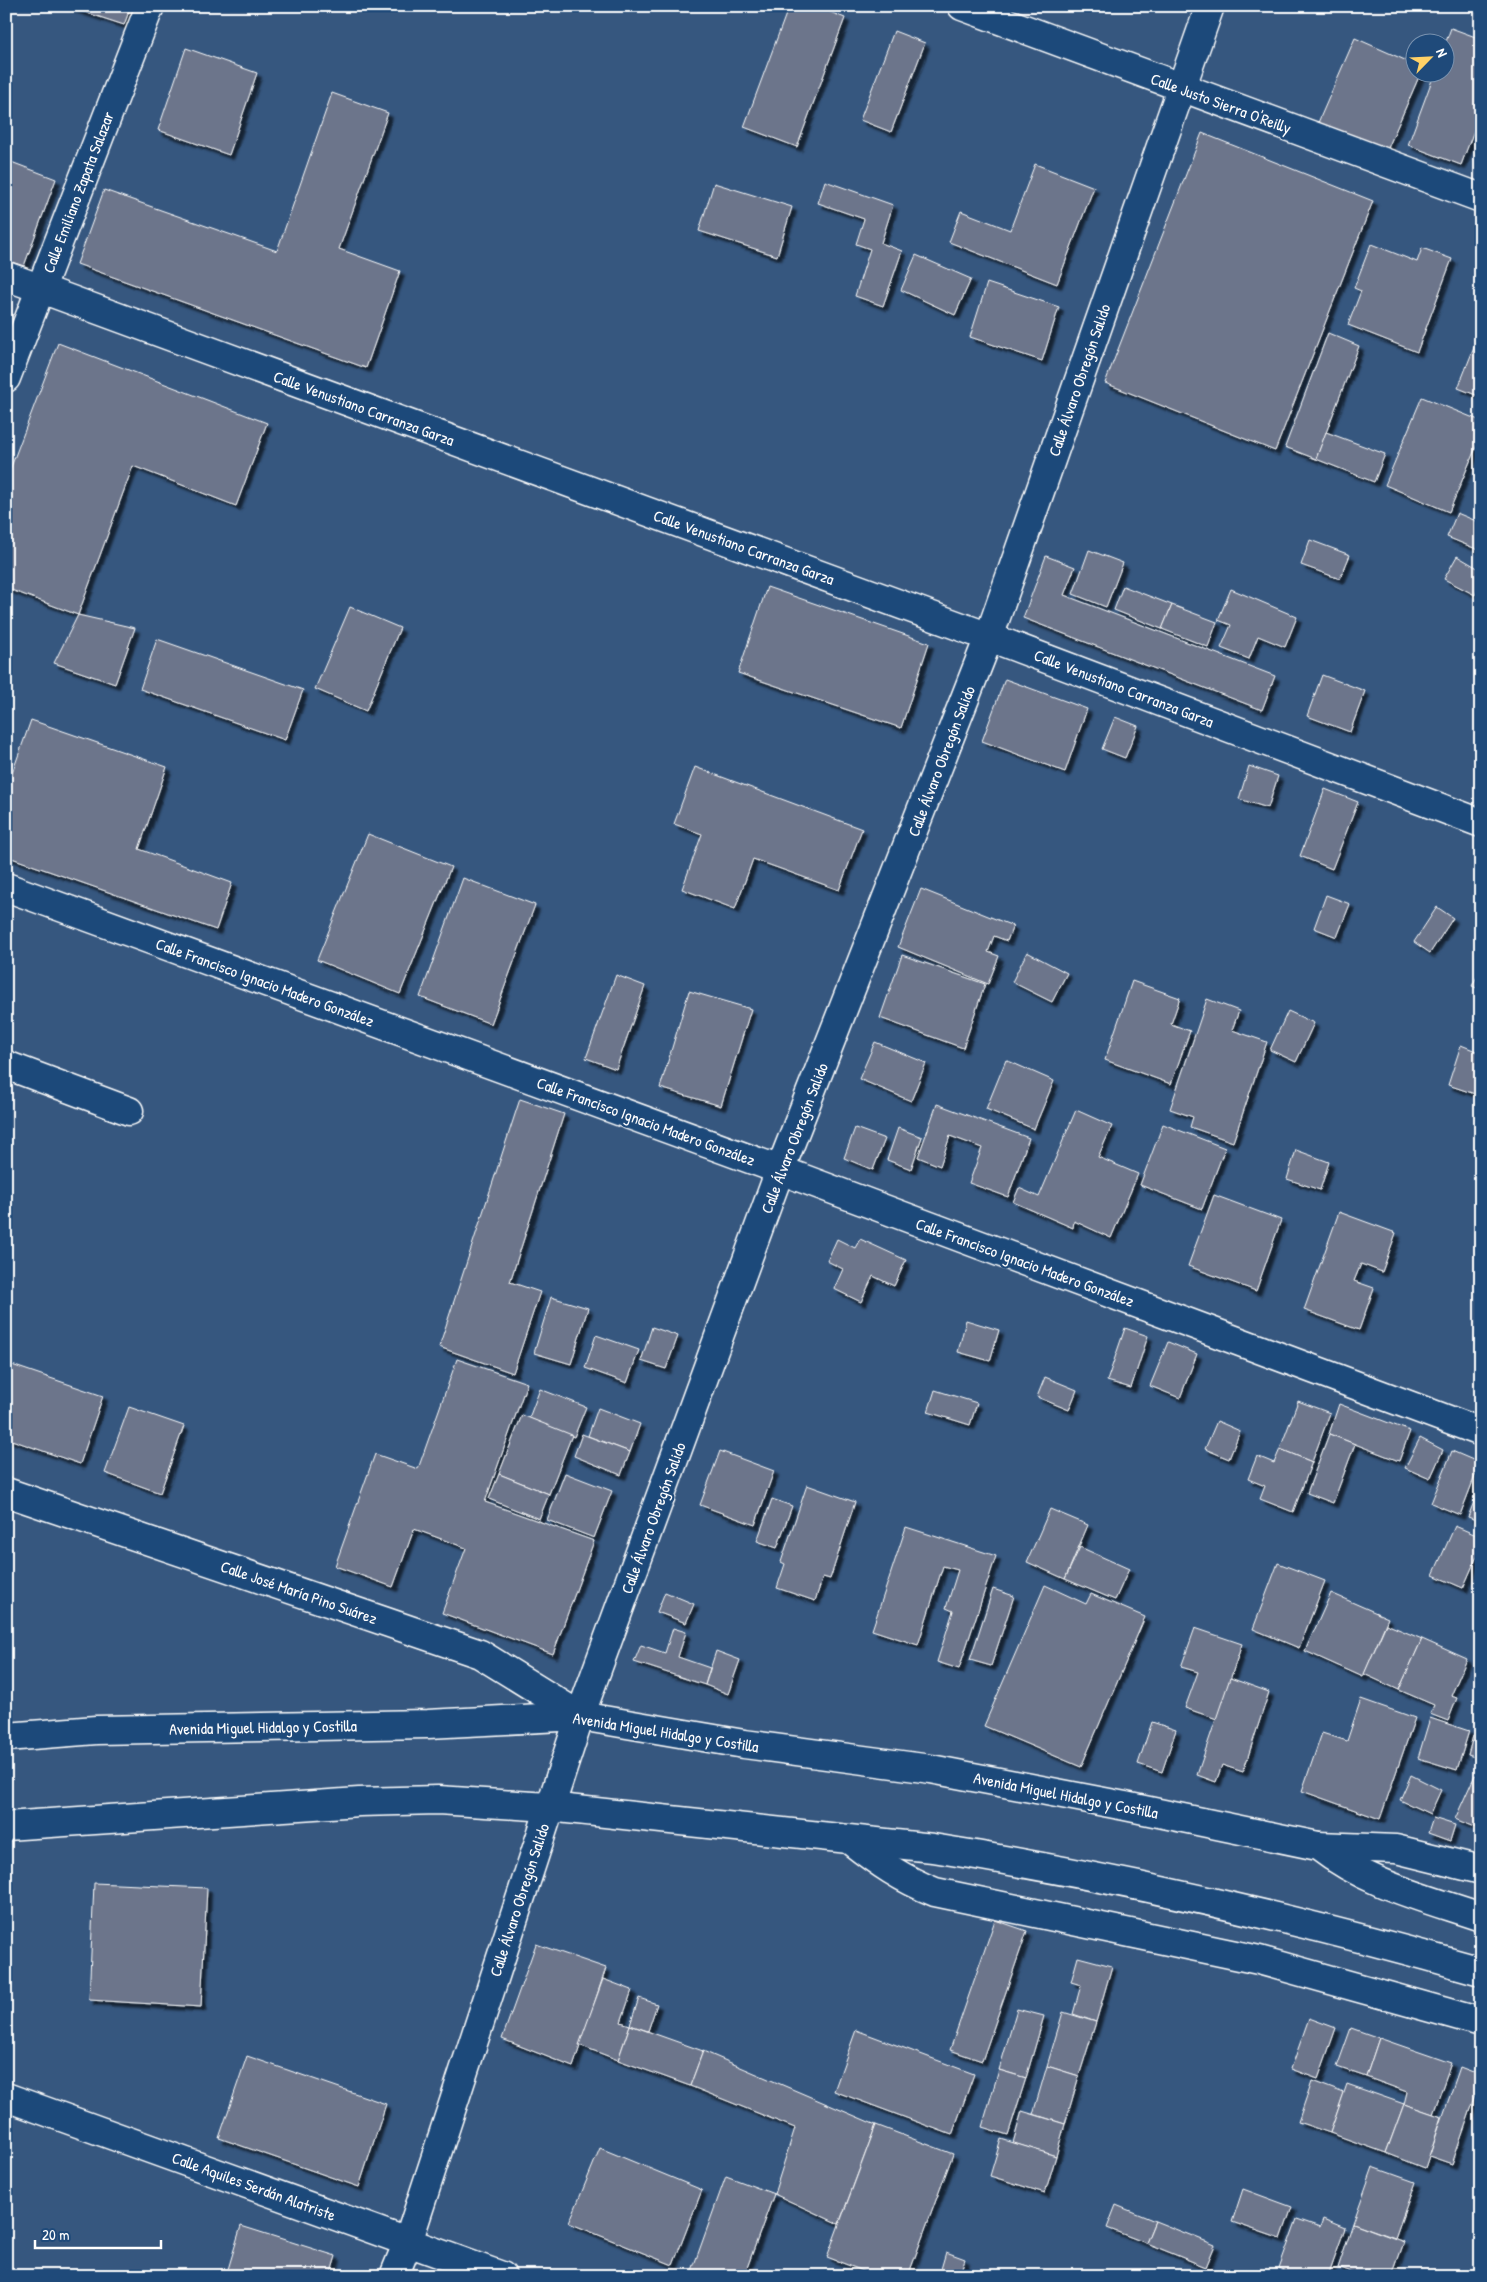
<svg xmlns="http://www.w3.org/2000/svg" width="1487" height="2282" font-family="'Patrick Hand',sans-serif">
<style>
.building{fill:#6c758b;stroke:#fff;filter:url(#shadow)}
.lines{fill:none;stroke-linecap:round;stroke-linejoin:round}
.minor-casing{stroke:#fff;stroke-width:31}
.major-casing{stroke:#fff;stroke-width:31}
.minor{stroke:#1f4a7a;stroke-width:28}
.major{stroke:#1f4a7a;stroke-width:28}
.labels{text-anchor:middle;stroke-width:4.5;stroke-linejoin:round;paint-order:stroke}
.street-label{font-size:16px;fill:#fff;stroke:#1f4a7a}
</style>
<defs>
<filter id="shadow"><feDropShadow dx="4.5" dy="4.5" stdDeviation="1" flood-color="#0009"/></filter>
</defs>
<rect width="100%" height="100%" fill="#36577f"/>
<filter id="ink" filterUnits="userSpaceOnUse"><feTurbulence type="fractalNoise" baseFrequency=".02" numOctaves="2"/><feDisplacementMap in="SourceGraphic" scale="10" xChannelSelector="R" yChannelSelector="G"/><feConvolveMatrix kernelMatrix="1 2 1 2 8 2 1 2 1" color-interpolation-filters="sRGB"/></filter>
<g filter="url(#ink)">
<g class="building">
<polygon points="66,6 131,6 124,25"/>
<polygon points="789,6 815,6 845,18 797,147 744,127"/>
<polygon points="1451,28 1481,39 1481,112 1461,165 1408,145 1435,72 1444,72 1444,47"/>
<polygon points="894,31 925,43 891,132 860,120"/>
<polygon points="1355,38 1414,64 1414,72 1421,72 1385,155 1317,125"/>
<polygon points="186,48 257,73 229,155 158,130"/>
<polygon points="332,93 388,113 339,249 400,271 366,368 77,264 104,190 277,251"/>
<polygon points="1202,133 1373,201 1275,451 1105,383"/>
<polygon points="6,160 56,179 24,266 6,260"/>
<polygon points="1035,164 1094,187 1057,284 949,242 961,211 1010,230"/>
<polygon points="825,181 893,205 881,243 902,251 883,306 855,296 870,249 856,244 864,219 818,203"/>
<polygon points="714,183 792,207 777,256 699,231"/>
<polygon points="1371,244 1417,262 1422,248 1452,259 1417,352 1348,325 1361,291 1354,288"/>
<polygon points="916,255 971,279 955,315 901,290"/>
<polygon points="987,283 1059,307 1042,361 970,337"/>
<polygon points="1481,330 1481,397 1458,388"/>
<polygon points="1328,333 1359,346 1316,459 1285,447"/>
<polygon points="58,343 267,423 236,506 133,466 78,615 6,588 6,480"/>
<polygon points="1422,397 1481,421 1481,435 1449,512 1385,485"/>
<polygon points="1326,432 1385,454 1374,482 1316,459"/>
<polygon points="1457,513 1481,523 1481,551 1447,537"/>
<polygon points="1310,540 1350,555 1340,579 1301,565"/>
<polygon points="1089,550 1123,563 1106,607 1073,594"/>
<polygon points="1046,556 1075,567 1064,595 1275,676 1262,710 1023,618"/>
<polygon points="1457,556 1481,570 1481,583 1475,595 1444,579"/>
<polygon points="1123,586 1172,605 1162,629 1114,610"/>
<polygon points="767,587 929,643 901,728 738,673"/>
<polygon points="1231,589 1297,617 1285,647 1258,636 1249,659 1221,648 1231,625 1218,620"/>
<polygon points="1172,605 1217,622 1208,647 1162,629"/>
<polygon points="350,607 400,628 366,711 315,689"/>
<polygon points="78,615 135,628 115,684 54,663"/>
<polygon points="157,639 303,690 285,740 140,689"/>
<polygon points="1322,675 1365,691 1350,732 1307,716"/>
<polygon points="1005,679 1087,709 1065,772 982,741"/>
<polygon points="1115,717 1138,726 1125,758 1102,749"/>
<polygon points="31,720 167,767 139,849 232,883 216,930 6,856 6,790"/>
<polygon points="1249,766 1278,776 1268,808 1239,799"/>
<polygon points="695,767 862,829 839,890 753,859 735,909 682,889 702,834 674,824"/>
<polygon points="1325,789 1358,802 1332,869 1300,856"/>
<polygon points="368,834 451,867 400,994 317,960"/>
<polygon points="463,878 535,905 491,1024 420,997"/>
<polygon points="921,889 1013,926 1007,941 994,936 988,952 999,956 988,984 898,947"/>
<polygon points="1326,895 1350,904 1337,937 1314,928"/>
<polygon points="1437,907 1453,918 1430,953 1414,942"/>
<polygon points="1027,952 1067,973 1052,1002 1012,982"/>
<polygon points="902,955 985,984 963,1048 880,1018"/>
<polygon points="1481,969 1481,990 1472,986"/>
<polygon points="616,975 645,986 616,1069 586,1058"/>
<polygon points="1132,981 1180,998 1171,1024 1190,1031 1171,1084 1105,1060"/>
<polygon points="689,991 751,1009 721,1106 660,1088"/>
<polygon points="1207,999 1239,1011 1232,1030 1267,1042 1233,1142 1190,1127 1193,1117 1170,1109"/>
<polygon points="1288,1011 1314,1023 1296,1062 1270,1050"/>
<polygon points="875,1042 926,1063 911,1101 859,1079"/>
<polygon points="1461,1045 1481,1053 1481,1096 1448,1085"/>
<polygon points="1006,1060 1054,1081 1034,1129 986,1109"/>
<polygon points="520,1099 564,1114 510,1282 540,1292 513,1373 439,1347"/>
<polygon points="937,1104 1029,1138 1008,1197 969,1183 982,1148 950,1136 940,1166 918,1157"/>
<polygon points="1076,1110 1112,1126 1098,1157 1138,1174 1111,1238 1074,1221 1073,1228 1013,1202 1019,1188 1039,1197"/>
<polygon points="1163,1124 1225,1148 1202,1209 1140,1185"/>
<polygon points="855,1128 885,1139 873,1170 844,1158"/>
<polygon points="898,1128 922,1137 911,1169 887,1160"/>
<polygon points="1296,1150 1329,1162 1320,1190 1287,1179"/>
<polygon points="1214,1195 1281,1220 1256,1291 1188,1266"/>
<polygon points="1339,1212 1396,1233 1382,1272 1361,1264 1354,1281 1374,1288 1359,1330 1304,1310"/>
<polygon points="837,1239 855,1248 860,1239 906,1260 894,1286 873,1276 861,1302 834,1289 843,1269 827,1261"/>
<polygon points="551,1297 588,1308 571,1364 534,1353"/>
<polygon points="966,1320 999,1330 990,1361 958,1352"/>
<polygon points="652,1327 678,1336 666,1369 641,1361"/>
<polygon points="1125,1328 1148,1336 1131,1388 1107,1381"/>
<polygon points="596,1335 639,1350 627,1383 585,1368"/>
<polygon points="1168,1342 1197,1354 1180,1398 1150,1386"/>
<polygon points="457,1359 527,1383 485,1502 594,1541 553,1654 442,1613 466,1548 414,1529 393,1587 335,1566 375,1454 418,1469"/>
<polygon points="6,1363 103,1396 80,1464 6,1438"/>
<polygon points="1045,1377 1077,1390 1069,1410 1037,1397"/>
<polygon points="540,1389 586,1407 574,1437 529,1418"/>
<polygon points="935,1390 977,1403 970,1425 928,1412"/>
<polygon points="1298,1401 1330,1413 1312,1462 1280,1449"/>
<polygon points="1339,1404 1410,1431 1399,1461 1329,1434"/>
<polygon points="129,1407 184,1426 160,1493 105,1473"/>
<polygon points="598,1408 640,1424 630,1452 588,1436"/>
<polygon points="522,1415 572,1435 549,1494 499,1474"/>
<polygon points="1217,1421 1240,1431 1229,1459 1205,1449"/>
<polygon points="582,1434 630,1452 621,1475 574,1456"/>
<polygon points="1329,1434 1355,1444 1333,1503 1307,1493"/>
<polygon points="1420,1438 1443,1450 1430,1479 1405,1468"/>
<polygon points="1280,1449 1312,1462 1293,1512 1260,1499 1265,1486 1248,1479 1257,1456 1274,1463"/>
<polygon points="720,1451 774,1471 755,1525 700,1505"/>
<polygon points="1452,1451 1480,1463 1460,1515 1431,1503"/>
<polygon points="565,1473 612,1491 594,1538 547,1520"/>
<polygon points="499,1474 549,1494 539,1519 489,1499"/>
<polygon points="1481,1484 1481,1522 1468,1517"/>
<polygon points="807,1485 855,1502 830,1579 823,1577 815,1601 777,1588 785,1564 781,1562"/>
<polygon points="772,1499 792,1506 777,1548 757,1541"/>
<polygon points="1050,1509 1088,1525 1065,1579 1027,1562"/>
<polygon points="1455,1526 1481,1537 1481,1547 1463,1588 1433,1575"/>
<polygon points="906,1527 996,1556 959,1669 937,1662 953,1611 946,1608 958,1570 943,1566 918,1645 872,1630"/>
<polygon points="1080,1547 1129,1569 1115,1600 1065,1579"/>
<polygon points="1278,1563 1325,1581 1299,1648 1253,1629"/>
<polygon points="1045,1585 1086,1604 1091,1594 1145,1617 1081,1767 984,1726"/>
<polygon points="993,1589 1014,1596 991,1666 970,1660"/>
<polygon points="665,1592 694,1604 686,1623 657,1612"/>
<polygon points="1331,1593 1388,1618 1363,1677 1305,1651"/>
<polygon points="1386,1624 1422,1639 1399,1690 1364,1674"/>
<polygon points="673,1628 686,1632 678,1657 710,1668 705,1685 634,1662 641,1645 665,1653"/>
<polygon points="1195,1628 1242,1644 1217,1719 1185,1708 1198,1672 1181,1667"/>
<polygon points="1422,1639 1467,1659 1451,1696 1457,1698 1448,1721 1430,1714 1434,1705 1399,1690"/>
<polygon points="716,1651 740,1660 728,1694 705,1685"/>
<polygon points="1230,1678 1269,1692 1243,1772 1222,1765 1216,1782 1197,1775"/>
<polygon points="1361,1699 1415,1718 1380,1819 1302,1791 1322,1733 1347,1741"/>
<polygon points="1430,1718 1469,1731 1457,1770 1418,1758"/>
<polygon points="1152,1722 1176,1730 1162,1772 1138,1764"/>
<polygon points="1473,1736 1481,1738 1481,1759 1468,1755"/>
<polygon points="1411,1775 1441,1790 1430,1814 1400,1800"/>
<polygon points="1475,1775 1481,1778 1481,1830 1455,1819"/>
<polygon points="1433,1818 1455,1825 1450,1841 1428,1833"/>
<polygon points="94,1883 207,1888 201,2007 89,2000"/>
<polygon points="995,1920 1027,1931 982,2061 950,2050"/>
<polygon points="536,1944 606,1968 573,2067 502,2039"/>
<polygon points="1078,1957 1112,1966 1096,2022 1073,2014 1081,1985 1071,1982"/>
<polygon points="603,1979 632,1990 621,2022 630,2025 618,2060 579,2045"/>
<polygon points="639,1998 657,2004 648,2031 630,2025"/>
<polygon points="1017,2009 1044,2016 1026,2078 999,2070"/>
<polygon points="1063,2012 1096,2022 1079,2076 1047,2066"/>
<polygon points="1309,2018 1336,2028 1318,2079 1291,2069"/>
<polygon points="630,2025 703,2051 690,2086 618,2060"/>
<polygon points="1351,2028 1379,2038 1366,2077 1337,2067"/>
<polygon points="856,2030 974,2074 952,2135 834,2091"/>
<polygon points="1379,2038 1451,2063 1433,2114 1404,2104 1407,2092 1366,2077"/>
<polygon points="703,2051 876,2125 839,2224 774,2194 795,2128 690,2086"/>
<polygon points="247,2056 386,2104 359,2187 219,2138"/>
<polygon points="1047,2066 1079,2076 1065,2124 1033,2114"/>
<polygon points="1460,2067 1481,2075 1481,2080 1452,2164 1429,2156"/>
<polygon points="999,2070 1026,2078 1008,2135 982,2127"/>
<polygon points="1312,2081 1344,2093 1330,2133 1298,2122"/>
<polygon points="1347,2084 1404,2104 1386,2153 1330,2133"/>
<polygon points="1404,2104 1442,2117 1425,2168 1386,2153"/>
<polygon points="1022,2111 1065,2124 1056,2156 1013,2143"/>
<polygon points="876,2125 953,2154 908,2276 876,2276 827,2257"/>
<polygon points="1001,2139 1056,2156 1045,2193 990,2176"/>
<polygon points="600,2148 702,2190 673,2265 569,2223"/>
<polygon points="1373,2167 1415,2182 1395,2238 1353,2223"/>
<polygon points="726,2176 774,2194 744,2276 690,2276"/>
<polygon points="1243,2189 1292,2207 1281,2239 1232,2222"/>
<polygon points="1116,2205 1155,2221 1146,2243 1107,2228"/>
<polygon points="1297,2219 1320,2227 1323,2219 1345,2228 1328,2276 1299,2276 1279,2269"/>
<polygon points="1155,2221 1215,2245 1206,2267 1146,2243"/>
<polygon points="1353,2223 1404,2242 1392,2276 1360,2276 1338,2268"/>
<polygon points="241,2226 336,2256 330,2276 226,2276"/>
<polygon points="946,2252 965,2259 959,2276 939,2276"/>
</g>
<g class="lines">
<defs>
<g id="minor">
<polyline points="962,6 1481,198"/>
<polyline points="6,276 989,637 1481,823"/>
<polyline points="6,378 150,6"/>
<polyline points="6,887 780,1170 1481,1432"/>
<polyline points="6,1065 129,1111"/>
<polyline points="6,1492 480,1654 580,1716"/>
<path d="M851,1841C879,1863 902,1879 935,1892L1259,1960L1481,2022"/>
<polyline points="1318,1846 1396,1849 1481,1870"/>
<polyline points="6,2097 502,2276"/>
<polyline points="394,2276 408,2242 580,1716 780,1170 989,637 1210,6"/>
</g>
<g id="major">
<path d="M6,1737L96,1730L428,1724L580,1716L744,1744L931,1769L1125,1806L1318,1846C1367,1884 1422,1897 1481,1917"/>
<path d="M6,1826L359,1802L438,1800L549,1807L933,1848C1118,1877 1301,1920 1481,1971"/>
</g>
</defs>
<use href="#minor" class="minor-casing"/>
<use href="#major" class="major-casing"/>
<use href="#minor" class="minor"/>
<use href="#major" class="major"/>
</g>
</g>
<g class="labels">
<g class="street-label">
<text transform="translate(1221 103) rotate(20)" y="6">Calle Justo Sierra O'Reilly</text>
<text transform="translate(78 192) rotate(-69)" y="6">Calle Emiliano Zapata Salazar</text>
<text transform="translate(1079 380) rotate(-71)" y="6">Calle Álvaro Obregón Salido</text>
<text transform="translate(364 408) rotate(20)" y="6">Calle Venustiano Carranza Garza</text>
<text transform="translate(744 547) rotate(20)" y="6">Calle Venustiano Carranza Garza</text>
<text transform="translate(1124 688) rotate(21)" y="6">Calle Venustiano Carranza Garza</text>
<text transform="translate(941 761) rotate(-69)" y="6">Calle Álvaro Obregón Salido</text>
<text transform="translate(265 982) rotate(20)" y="6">Calle Francisco Ignacio Madero González</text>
<text transform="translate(646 1121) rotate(20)" y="6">Calle Francisco Ignacio Madero González</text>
<text transform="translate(794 1138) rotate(-69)" y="6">Calle Álvaro Obregón Salido</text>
<text transform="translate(1025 1262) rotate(20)" y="6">Calle Francisco Ignacio Madero González</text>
<text transform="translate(653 1518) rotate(-70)" y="6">Calle Álvaro Obregón Salido</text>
<text transform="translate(299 1592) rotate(19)" y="6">Calle José María Pino Suárez</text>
<text transform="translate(263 1727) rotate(-1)" y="6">Avenida Miguel Hidalgo y Costilla</text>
<text transform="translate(666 1732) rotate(9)" y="6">Avenida Miguel Hidalgo y Costilla</text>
<text transform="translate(1066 1795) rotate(11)" y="6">Avenida Miguel Hidalgo y Costilla</text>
<text transform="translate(519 1900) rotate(-72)" y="6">Calle Álvaro Obregón Salido</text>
<text transform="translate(254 2186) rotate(20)" y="6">Calle Aquiles Serdán Alatriste</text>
</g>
</g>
<rect width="1487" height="2282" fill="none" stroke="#1f4a7a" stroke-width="25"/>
<rect x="12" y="12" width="1462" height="2257" fill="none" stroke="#fff" stroke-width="2" filter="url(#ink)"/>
<g transform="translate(1430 58) rotate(66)"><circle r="24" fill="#1f4a7a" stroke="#7992af"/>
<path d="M0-4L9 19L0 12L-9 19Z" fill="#ffd166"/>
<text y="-8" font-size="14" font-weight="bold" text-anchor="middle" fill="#ffffff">N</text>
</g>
<path d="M35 2240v8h126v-8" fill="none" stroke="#ffffff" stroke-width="2.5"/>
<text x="42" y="2240" font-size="15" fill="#ffffff" stroke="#1f4a7a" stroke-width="4" paint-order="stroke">20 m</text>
</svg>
